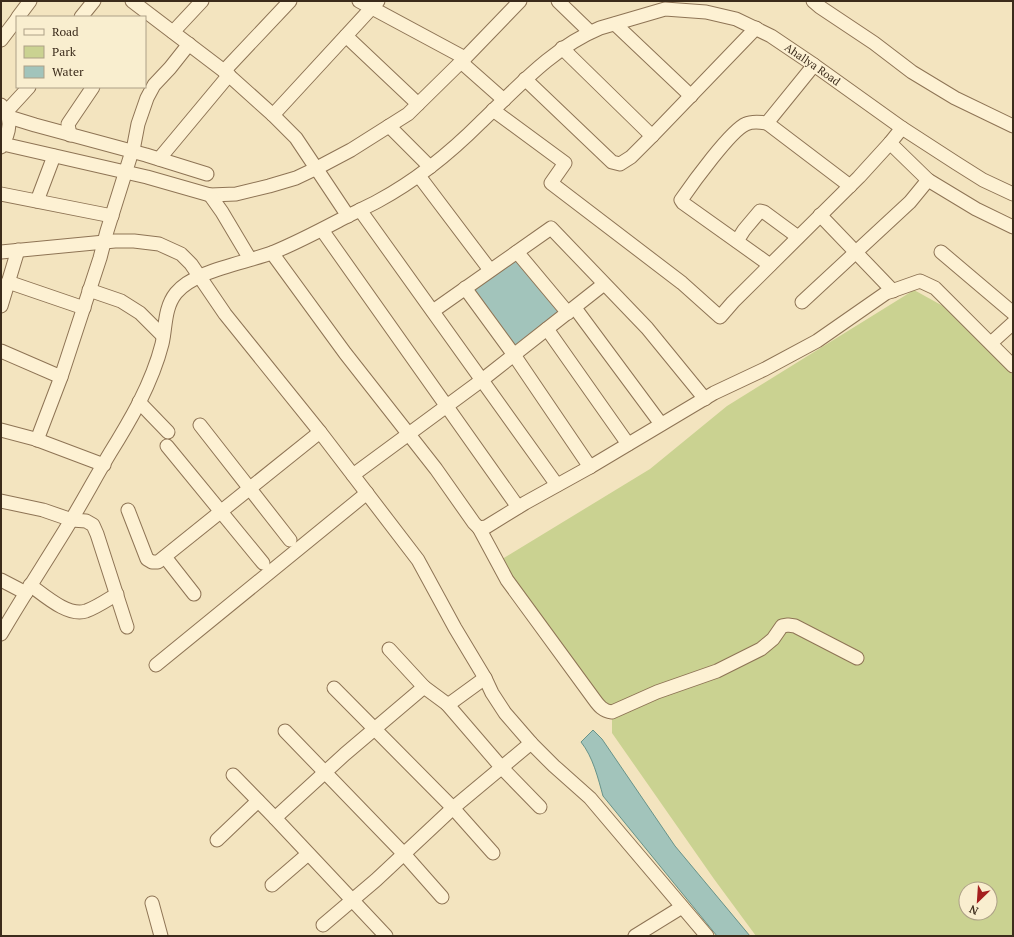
<svg xmlns="http://www.w3.org/2000/svg" width="1014" height="937" font-family="'PT Serif',serif">
<style>
.green{fill:#cad291;fill-rule:evenodd}
.water{fill:#a2c4bb;stroke:#689389}
.lines{fill:none;stroke-linecap:round;stroke-linejoin:round}
.minor-casing{stroke:#8e7455;stroke-width:15}
.minor{stroke:#fdf1d3;stroke-width:13}
.labels{text-anchor:middle;stroke-width:3;stroke-linejoin:round;paint-order:stroke}
.street-label{font-size:11px;fill:#3b2b1b;stroke:#f9eecf}
</style>
<rect width="100%" height="100%" fill="#f3e4bf"/>
<path class="green" d="M914,290L943,306L1013,375V936H756L714,879L612,733V715L499,561L650,469L727,406ZM966,889H990V913H966Z"/>
<g class="water">
<polygon points="515,259 563,311 514,347 473,289"/>
<path d="M593,730L602,739L675,846L750,936H717L603,796C598,778 593,757 581,742Z"/>
</g>
<g class="lines">
<defs>
<g id="minor">
<polyline points="132,1 224,71 273,115 296,138 348,216"/>
<polyline points="359,1 465,58"/>
<polyline points="558,1 590,32"/>
<polyline points="813,1 820,7 874,43 912,72 955,98 1013,126"/>
<polyline points="18,17 30,1"/>
<polyline points="81,17 94,1"/>
<polyline points="615,24 691,96"/>
<polyline points="173,32 202,1"/>
<polyline points="346,36 418,104"/>
<polyline points="1,40 17,19"/>
<polyline points="562,48 652,136"/>
<polyline points="461,62 504,100"/>
<polyline points="224,71 290,1"/>
<polyline points="525,79 612,162 620,164 631,157 653,135 756,28"/>
<path d="M1,105C13,117 10,133 1,147"/>
<polyline points="493,110 565,163 551,183 682,283 720,317 733,302 859,177 890,143 902,128"/>
<polyline points="7,111 29,87"/>
<polyline points="273,115 378,1"/>
<polyline points="9,117 35,125 146,155 207,174"/>
<polyline points="767,123 850,186"/>
<polyline points="389,126 430,167"/>
<polyline points="70,135 68,124 93,87"/>
<polyline points="3,144 147,177 210,195 236,194 269,186 296,178 317,168 351,150 408,114 465,58 520,1"/>
<polyline points="159,159 229,75"/>
<polyline points="419,176 490,270"/>
<polyline points="928,180 976,209 1013,227"/>
<polyline points="1,194 112,216"/>
<polyline points="210,195 222,212 250,259"/>
<polyline points="37,201 54,156"/>
<polyline points="360,210 557,485"/>
<polyline points="820,215 893,291"/>
<polyline points="322,230 518,507"/>
<polyline points="737,241 744,230 760,211 764,212 798,237"/>
<polyline points="1,252 115,241 134,241 159,244 181,254 191,264 225,314 320,432 418,560 455,628 485,678 492,693 505,713 531,743 554,766 590,798 707,936"/>
<polyline points="517,252 568,313"/>
<polyline points="941,252 1013,313"/>
<polyline points="272,253 345,353 436,469 474,523 479,528 486,527 525,503 590,467 714,393 765,369 817,341 886,293 920,281 935,288 1013,366"/>
<path d="M770,265L683,203L681,200C692,184 731,130 746,124C752,121 760,122 767,123L814,65"/>
<polyline points="8,282 84,308"/>
<polyline points="465,288 514,355 590,467"/>
<polyline points="89,290 121,301 140,313 163,336"/>
<polyline points="802,302 910,202 928,180 890,143"/>
<polyline points="1,306 18,250"/>
<polyline points="575,308 661,424"/>
<polyline points="433,311 551,228 647,328 705,399"/>
<polyline points="547,329 628,444"/>
<polyline points="991,343 1013,323"/>
<polyline points="1,351 61,377"/>
<polyline points="139,402 168,432"/>
<polyline points="200,425 290,540"/>
<polyline points="1,430 35,439 104,465"/>
<polyline points="37,440 61,377 100,258 107,231 134,145 138,124 147,98 154,85 170,68 189,44"/>
<polyline points="167,446 263,563"/>
<polyline points="353,475 482,380 604,284"/>
<polyline points="1,501 43,510 72,520 86,521 93,525 97,534 127,627"/>
<polyline points="128,510 147,559 152,562 158,562 320,432"/>
<path d="M479,528L507,580L594,699C599,706 603,711 612,712L657,692L717,671L761,649L773,639L782,626L788,625L795,626L857,658"/>
<polyline points="165,557 194,594"/>
<polyline points="1,580 26,593"/>
<path d="M30,585C44,595 68,617 86,611C97,607 107,600 117,594"/>
<path id="s1" d="M1,634C22,598 45,563 67,527C82,503 95,478 110,453C120,437 130,420 139,403C148,385 157,364 162,344C166,327 164,308 176,293C195,270 246,263 274,252C296,243 317,232 338,221C351,214 365,208 378,201C417,180 450,153 481,122C518,87 552,48 600,28L665,9L706,12L736,19L771,36L814,65L902,128L956,163L983,180L1013,194"/>
<polyline points="389,649 424,687"/>
<polyline points="156,665 367,493"/>
<polyline points="334,688 453,808 493,853"/>
<polyline points="447,704 502,768 540,807"/>
<polyline points="285,731 404,854 442,897"/>
<polyline points="233,775 275,818"/>
<polyline points="217,840 258,801"/>
<polyline points="272,885 308,854"/>
<polyline points="152,903 161,936"/>
<polyline points="323,925 376,880 453,808 531,743"/>
<polyline points="386,936 275,818 345,754 424,687 447,704 452,702 485,678"/>
<polyline points="635,936 682,907"/>
</g>
</defs>
<use href="#minor" class="minor-casing"/>
<use href="#minor" class="minor"/>
</g>
<g class="labels">
<g class="street-label">
<text dy="4" stroke="none"><textPath href="#s1" startOffset="1121">Ahallya Road</textPath></text>
</g>
</g>
<rect width="1014" height="937" fill="none" stroke="#3b2b1b" stroke-width="4"/>
<rect x="16" y="16" width="130" height="72" fill="#f9eecf" stroke="#ada087"/>
<rect x="24" y="29" width="20" height="6" fill="#fdf1d3" stroke="#ada087"/>
<text x="52" y="36" font-size="12" fill="#3b2b1b">Road</text>
<rect x="24" y="46" width="20" height="12" fill="#cad291" stroke="#ada087"/>
<text x="52" y="56" font-size="12" fill="#3b2b1b">Park</text>
<rect x="24" y="66" width="20" height="12" fill="#a2c4bb" stroke="#ada087"/>
<text x="52" y="76" font-size="12" fill="#3b2b1b">Water</text>
<g transform="translate(978 901) rotate(205)"><circle r="19" fill="#f9eecf" stroke="#ada087"/>
<path d="M0-3L7 15L0 10L-7 15Z" fill="#a41f1e"/>
<text y="-6" font-size="11" font-weight="bold" text-anchor="middle" fill="#3b2b1b">N</text>
</g>
</svg>
